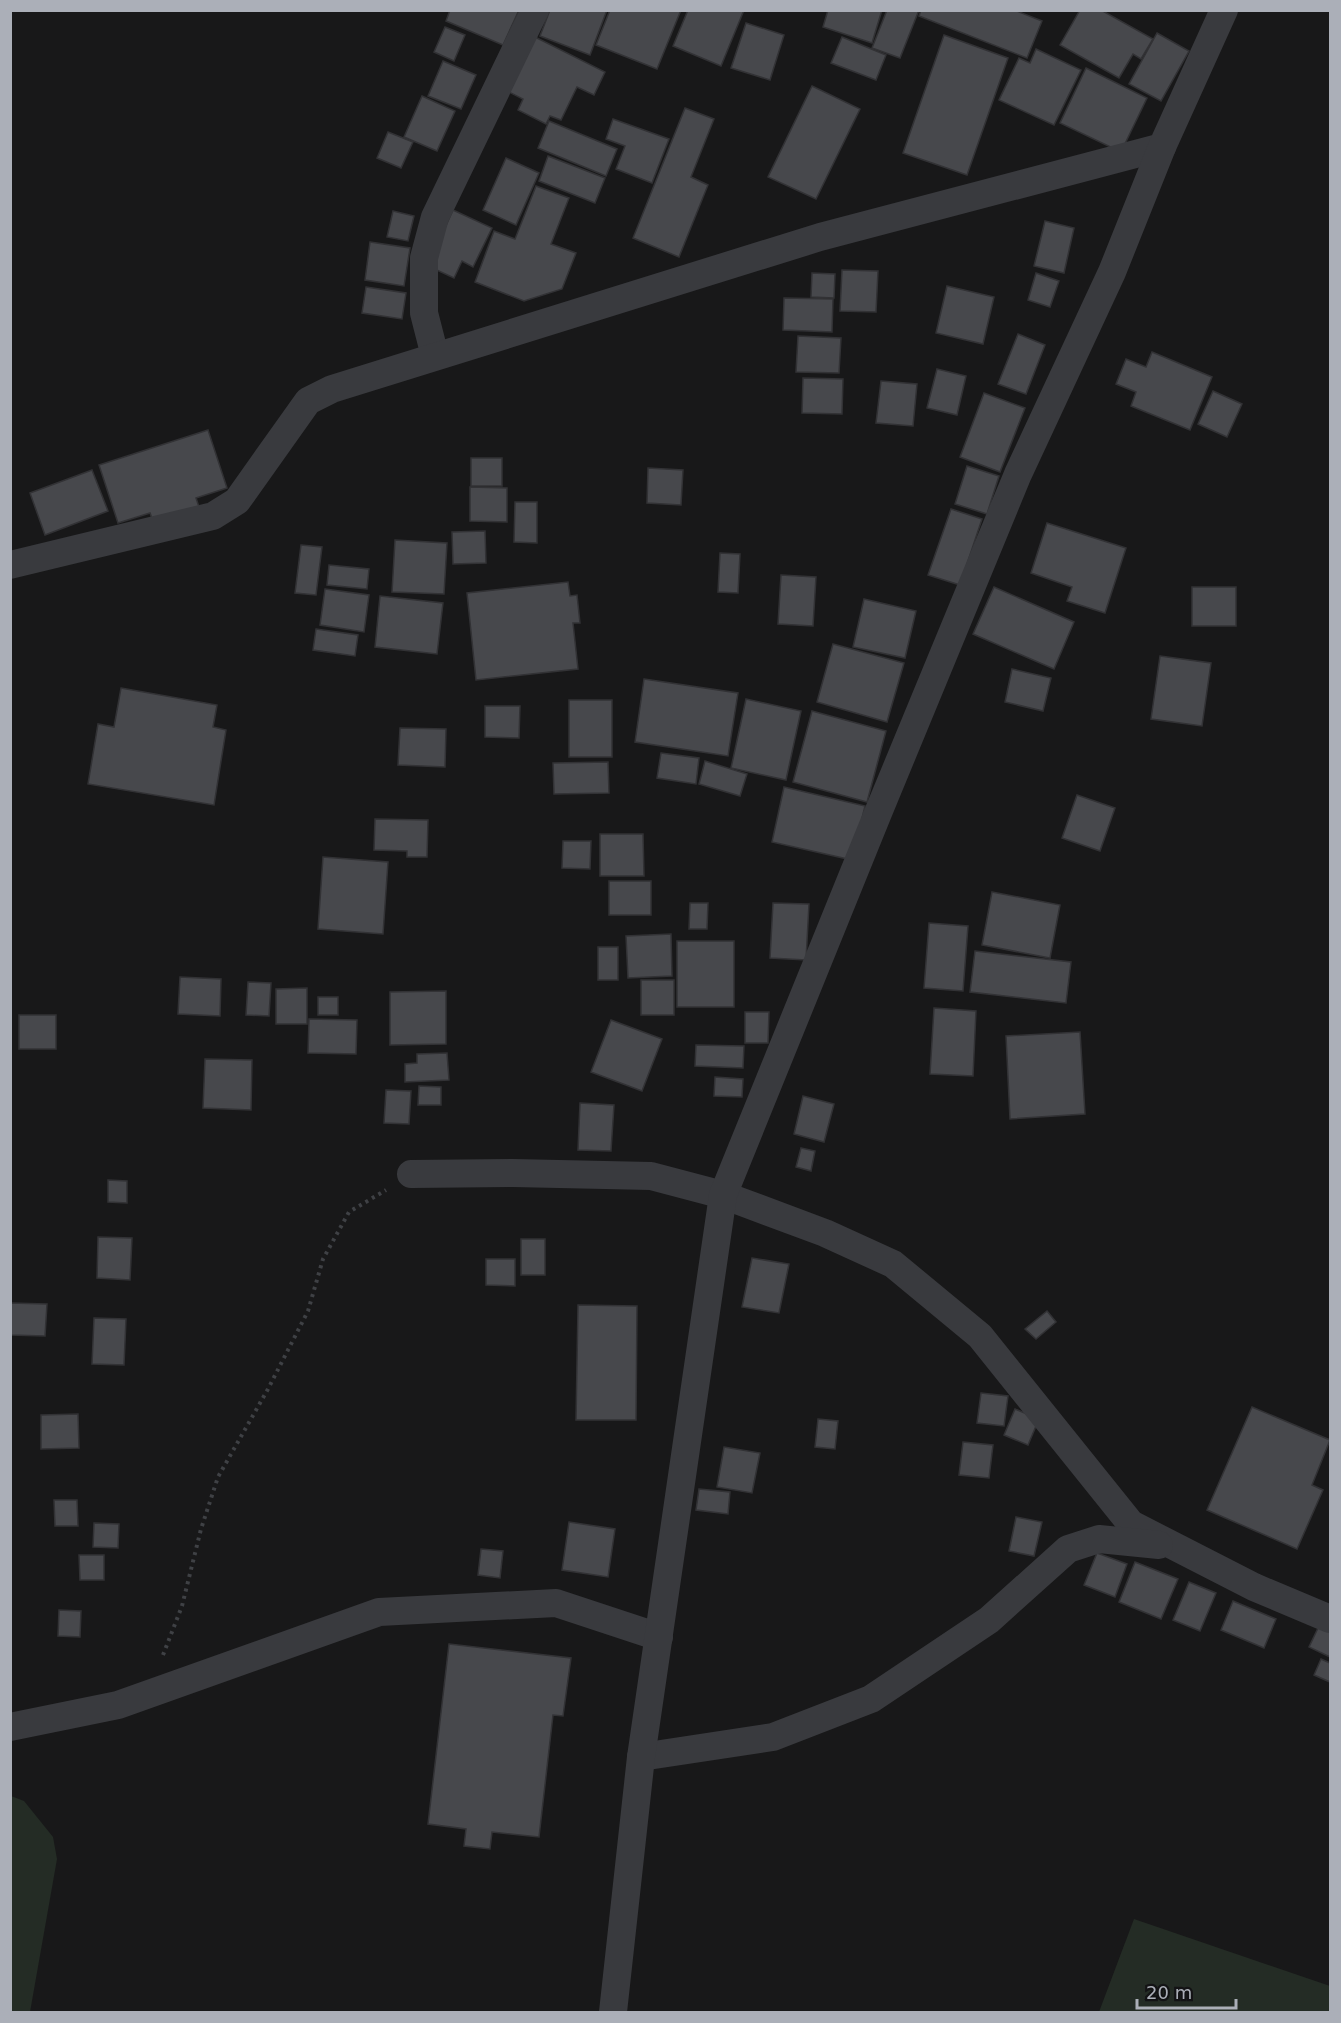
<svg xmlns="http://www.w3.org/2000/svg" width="1341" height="2023" font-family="'DejaVu Sans',sans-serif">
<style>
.green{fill:#242c25}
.building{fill:#47484c;stroke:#323235;stroke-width:1.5}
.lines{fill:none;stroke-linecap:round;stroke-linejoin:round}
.path{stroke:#3f4145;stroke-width:4;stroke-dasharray:3 4.5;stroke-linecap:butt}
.street{stroke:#393a3e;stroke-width:28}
</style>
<rect width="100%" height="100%" fill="#181819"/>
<g class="green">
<polygon points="11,1796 24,1801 53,1837 57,1859 30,2012 11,2012"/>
<polygon points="1134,1919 1330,1986 1330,2012 1099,2012"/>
</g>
<g class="building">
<polygon points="450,10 519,10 503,45 446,21"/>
<polygon points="550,10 607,10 590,55 540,36"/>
<polygon points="610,10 681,10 657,69 596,45"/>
<polygon points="688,10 744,10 721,66 673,46"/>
<polygon points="828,10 882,10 872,43 823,27"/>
<polygon points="887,10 919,10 900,58 872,48"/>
<polygon points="921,10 1014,10 1042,21 1027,58 919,16"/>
<polygon points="1080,10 1101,10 1153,39 1141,59 1133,54 1119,78 1060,45"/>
<polygon points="746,23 784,35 770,80 731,68"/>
<polygon points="445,27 465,35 454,61 434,52"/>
<polygon points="1157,33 1189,51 1161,101 1129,84"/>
<polygon points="531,35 605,72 594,95 577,87 561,120 550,116 546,124 518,110 523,99 505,90"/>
<polygon points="944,35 1008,58 967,175 903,153"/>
<polygon points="842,37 886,55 876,80 831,63"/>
<polygon points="1036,49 1081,70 1054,125 999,100 1019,58 1030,63"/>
<polygon points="443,61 476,75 461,109 428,96"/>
<polygon points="1086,68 1147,98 1121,152 1060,123"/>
<polygon points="812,86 860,109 816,199 768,177"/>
<polygon points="422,96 455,111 437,151 404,137"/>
<polygon points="685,108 714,119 691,177 708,185 679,257 633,238"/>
<polygon points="613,119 669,139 652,183 616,169 625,146 606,139"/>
<polygon points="549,121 617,149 606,176 538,148"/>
<polygon points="388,132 413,142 401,168 377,158"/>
<polygon points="548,156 605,178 595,203 539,181"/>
<polygon points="506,158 539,173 516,225 483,210"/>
<polygon points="536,186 569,198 551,244 576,253 562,289 524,301 475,282 494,231 515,239"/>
<polygon points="453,210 492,228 473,267 462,261 454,278 428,266"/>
<polygon points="393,211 414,216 408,241 387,237"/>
<polygon points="1045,221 1074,228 1064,273 1034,266"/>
<polygon points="370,242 410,248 404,286 365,280"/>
<polygon points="842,270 878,271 876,312 840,311"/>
<polygon points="812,273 835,274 834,298 811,297"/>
<polygon points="1036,273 1059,281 1050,307 1028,300"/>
<polygon points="947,286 994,297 983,344 936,333"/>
<polygon points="366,287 406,293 402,319 362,313"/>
<polygon points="784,298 833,299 832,332 783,330"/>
<polygon points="1018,334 1045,345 1026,394 998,384"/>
<polygon points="798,336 841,338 839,373 796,372"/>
<polygon points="1152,352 1212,377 1190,430 1131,406 1136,392 1116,384 1126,359 1146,367"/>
<polygon points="937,369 966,376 957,415 927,408"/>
<polygon points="803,378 843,379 842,414 802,413"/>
<polygon points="881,381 917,384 913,426 876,423"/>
<polygon points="1213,391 1242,404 1227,437 1198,424"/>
<polygon points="984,393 1025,408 1000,472 960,457"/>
<polygon points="208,430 227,488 196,498 199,507 153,521 150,513 118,523 99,465"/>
<rect x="471" y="458" width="31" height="28"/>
<polygon points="967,466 999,476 987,514 955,504"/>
<polygon points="648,468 683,470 681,505 647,503"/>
<polygon points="92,470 108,511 45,535 30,493"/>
<polygon points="470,487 507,488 507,522 470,521"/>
<polygon points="515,502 537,502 537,543 514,542"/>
<polygon points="951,509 982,519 960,585 928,575"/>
<polygon points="1047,523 1126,548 1105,613 1067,601 1072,587 1031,573"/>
<polygon points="485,531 486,563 453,564 452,532"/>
<polygon points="395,540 447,543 444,594 392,592"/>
<polygon points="301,545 322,547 316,595 295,593"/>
<polygon points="720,553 740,554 738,593 718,592"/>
<polygon points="329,565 369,569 367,589 327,585"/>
<polygon points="781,575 816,577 813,626 778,624"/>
<polygon points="568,582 570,596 577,595 580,623 573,623 578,669 476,680 467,593"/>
<polygon points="994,587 1074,622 1054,669 973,634"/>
<rect x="1192" y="587" width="44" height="39"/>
<polygon points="325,589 369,595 364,632 320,625"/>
<polygon points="380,596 443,603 437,654 375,647"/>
<polygon points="864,599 916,611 905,658 853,647"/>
<polygon points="316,629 358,635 355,656 313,650"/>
<polygon points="833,644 904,663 887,722 817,702"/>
<polygon points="1160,656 1211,663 1202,726 1151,719"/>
<polygon points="1012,669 1051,678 1043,711 1005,702"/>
<polygon points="644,679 738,693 728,756 635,742"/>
<polygon points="121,688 217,705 213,727 226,730 214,805 88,784 98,724 114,727"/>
<polygon points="746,699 801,711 786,780 731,768"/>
<rect x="569" y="700" width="43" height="57"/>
<polygon points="485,706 520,706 519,738 485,737"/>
<polygon points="812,711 886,731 867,802 793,782"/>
<polygon points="400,728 446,729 445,767 398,765"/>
<polygon points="661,753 699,758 696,784 657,778"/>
<polygon points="705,761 747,774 740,796 699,784"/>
<polygon points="608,762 609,793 554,794 553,763"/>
<polygon points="784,787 865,806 852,860 772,842"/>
<polygon points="1077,795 1115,808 1100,851 1062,838"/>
<polygon points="375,819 428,820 427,857 407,857 407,851 374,850"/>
<polygon points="600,834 643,834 644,876 600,876"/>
<polygon points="563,841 591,841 590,869 562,868"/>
<polygon points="323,857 388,862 383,934 318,929"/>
<rect x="609" y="881" width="42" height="34"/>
<polygon points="992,892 1060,905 1050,958 982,945"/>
<polygon points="690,903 708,903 707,929 689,929"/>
<polygon points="773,903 809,904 806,960 770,958"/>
<polygon points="929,923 968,926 963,991 924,988"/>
<polygon points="671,934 672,976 628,978 626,936"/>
<rect x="677" y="941" width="57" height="66"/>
<rect x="598" y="947" width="20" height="33"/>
<polygon points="975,951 1071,962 1066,1003 970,992"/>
<polygon points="180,977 221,979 220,1016 178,1014"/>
<rect x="641" y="980" width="33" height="35"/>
<polygon points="248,982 271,983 269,1016 246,1015"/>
<polygon points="307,988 307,1024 276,1024 276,989"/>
<polygon points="446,991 446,1044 390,1045 390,992"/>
<rect x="318" y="997" width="20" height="18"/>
<polygon points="934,1008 976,1011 973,1076 930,1074"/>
<polygon points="745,1012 769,1012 768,1043 745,1043"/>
<rect x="19" y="1015" width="37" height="34"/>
<polygon points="309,1019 357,1020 356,1054 308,1053"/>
<polygon points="611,1020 662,1039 642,1091 591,1072"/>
<polygon points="1080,1032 1085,1114 1010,1119 1006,1036"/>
<polygon points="696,1045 744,1046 743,1068 695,1066"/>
<polygon points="447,1053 449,1080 405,1082 405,1064 417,1063 417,1054"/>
<polygon points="205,1059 252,1060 251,1110 203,1108"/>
<polygon points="715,1077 743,1079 742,1097 714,1096"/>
<polygon points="419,1086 441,1087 441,1105 418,1105"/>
<polygon points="386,1090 411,1091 409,1124 384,1123"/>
<polygon points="803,1096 834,1104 824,1142 794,1134"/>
<polygon points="580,1103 614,1105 611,1151 578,1150"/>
<polygon points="801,1148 815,1151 811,1171 796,1167"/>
<polygon points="108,1180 127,1181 127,1203 108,1202"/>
<polygon points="98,1237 132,1238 130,1280 97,1278"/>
<rect x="521" y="1239" width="24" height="36"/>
<polygon points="752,1258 789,1264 779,1313 742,1307"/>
<polygon points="486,1259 515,1259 515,1286 486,1285"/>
<polygon points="10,1303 47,1304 45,1336 10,1335"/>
<polygon points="578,1305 637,1306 636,1420 576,1420"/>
<polygon points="1047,1311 1056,1322 1036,1339 1025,1329"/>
<polygon points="94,1318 126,1319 124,1365 92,1364"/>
<polygon points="981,1393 1008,1396 1004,1426 977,1423"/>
<polygon points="1252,1407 1330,1440 1312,1485 1323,1490 1297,1549 1207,1510"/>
<polygon points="1015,1409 1039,1419 1028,1445 1004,1435"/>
<polygon points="78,1414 79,1448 41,1449 41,1415"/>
<polygon points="818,1419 838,1421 835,1449 815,1447"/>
<polygon points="963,1442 993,1445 989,1478 959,1475"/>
<polygon points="724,1447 760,1453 752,1493 717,1487"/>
<polygon points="699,1489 730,1492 728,1514 696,1510"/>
<polygon points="54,1500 77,1500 78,1526 55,1526"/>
<polygon points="1016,1517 1042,1522 1034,1556 1009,1551"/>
<polygon points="569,1522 615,1529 608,1577 562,1570"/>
<polygon points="94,1523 119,1524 118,1548 93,1547"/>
<polygon points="481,1549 503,1551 500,1578 478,1575"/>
<polygon points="1097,1553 1127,1564 1115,1597 1084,1585"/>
<polygon points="79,1555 104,1555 104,1580 80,1580"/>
<polygon points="1135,1562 1178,1579 1161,1619 1119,1602"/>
<polygon points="1189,1582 1216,1593 1200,1631 1173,1620"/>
<polygon points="1233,1601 1276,1619 1264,1648 1221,1630"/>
<polygon points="59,1610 81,1611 80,1637 58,1636"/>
<polygon points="1319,1626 1330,1632 1330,1657 1309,1647"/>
<polygon points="449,1644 571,1658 563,1716 553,1715 539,1837 492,1832 490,1849 464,1846 466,1829 428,1824"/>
<polygon points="1321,1659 1330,1663 1330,1682 1314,1675"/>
</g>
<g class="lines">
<polyline class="path" points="163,1655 182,1606 201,1529 218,1477 268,1389 308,1311 323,1259 349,1212 386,1190"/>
<g class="street">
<polyline points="435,356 424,313 424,258 435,217 535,10"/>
<polyline points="10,565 213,516 237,501 308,401 332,389 820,237 1162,147"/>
<polyline points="411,1174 513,1173 651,1176 723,1195 825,1233 893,1264 980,1336 1131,1524 1254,1587 1330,1619"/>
<polyline points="10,1727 118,1705 379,1612 556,1603 659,1637"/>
<polyline points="641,1757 773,1737 871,1699 989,1620 1068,1549 1099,1539 1159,1545"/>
<polyline points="613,2012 641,1757 723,1195 878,813 1018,474 1112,272 1162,147 1224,10"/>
</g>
</g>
<rect width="1341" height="2023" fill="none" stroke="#abafb8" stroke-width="24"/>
<path d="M1137 1999v9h99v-9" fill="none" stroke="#abafb8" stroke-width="3"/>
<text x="1146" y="1999" font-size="18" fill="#abafb8" stroke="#131315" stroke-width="4.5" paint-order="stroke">20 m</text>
</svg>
